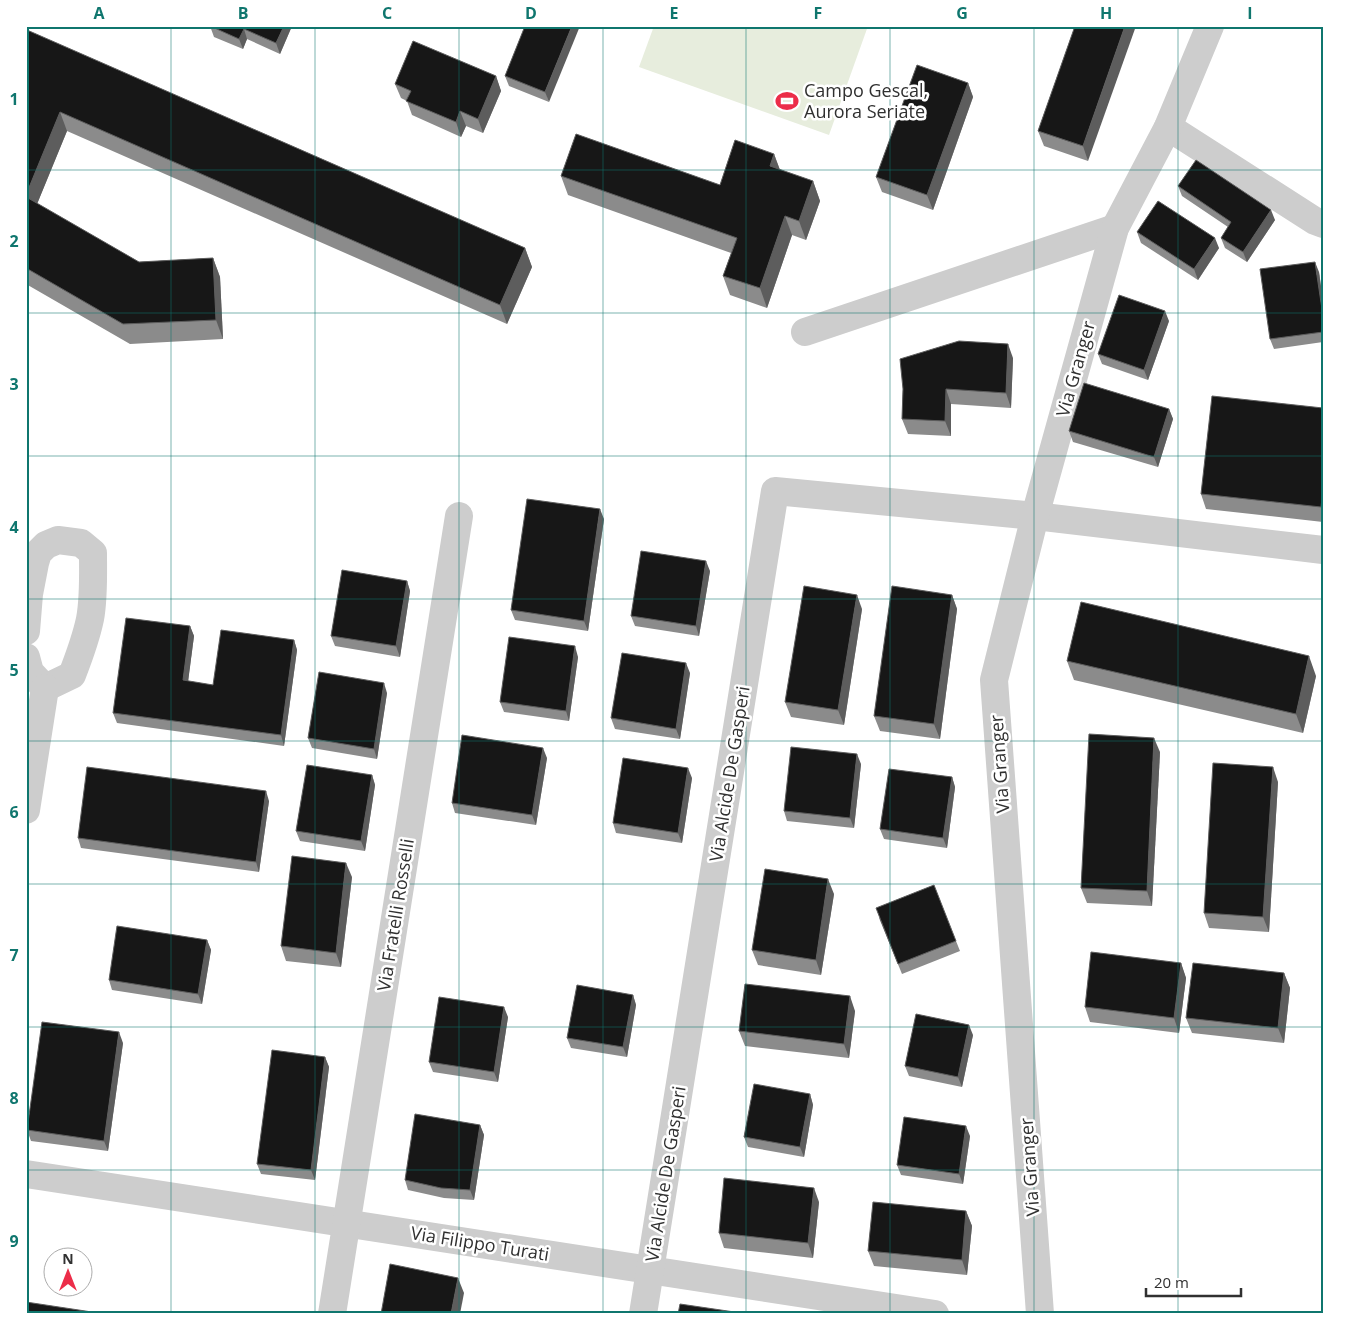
<svg xmlns="http://www.w3.org/2000/svg" width="1349" height="1340" font-family="'Open Sans',sans-serif">
<style>
.green{fill:#e7eddd}
.lines{fill:none;stroke-linecap:round;stroke-linejoin:round}
.minor{stroke:#cdcdcd;stroke-width:28}
.wall{fill:#8b8b8b}
.shaded-wall{fill:#5d5d5d}
.building{fill:#171717;stroke:#5d5d5d}
.grid{fill:none;stroke:#0f766e;stroke-width:1;stroke-opacity:0.55}
.labels{text-anchor:middle;stroke-width:5;stroke-linejoin:round;paint-order:stroke}
.poi-label{font-size:18px;fill:#303030;stroke:#fff;text-anchor:start}
.street-label{font-size:18px;fill:#303030;stroke:#fff}
.neatline{fill:none;stroke:#0f766e;stroke-width:2}
.grid-label{font-size:16px;text-anchor:middle;font-weight:bold;fill:#0f766e}
</style>
<rect width="100%" height="100%" fill="#fff"/>
<polygon class="green" points="654,26 868,26 829,135 639,67"/>
<g class="lines">
<g class="minor">
<polyline points="1168,127 1315,221 1323,224"/>
<polyline points="805,332 1115,228"/>
<path d="M26,631L29,594L35,563L38,553L46,545L58,540L81,543L93,553C93,574 94,598 90,619C86,638 79,657 72,675L45,688"/>
<polyline points="26,657 30,672 45,688"/>
<polyline points="26,810 45,688"/>
<polyline points="26,1174 935,1314"/>
<polyline points="332,1314 459,516"/>
<polyline points="643,1314 775,491 1035,516 1323,550"/>
<polyline points="1040,1314 994,680 1035,516 1115,228 1168,127 1210,26"/>
</g>
</g>
<g class="wall">
<polygon points="210,26 292,26 280,54 247,39 243,49 214,37"/>
<polygon points="525,26 549,102 509,86 505,76"/>
<polygon points="1075,26 1088,161 1044,146 1038,131"/>
<polygon points="26,31 525,248 532,267 507,324 67,131 37,204 139,262 213,258 220,277 223,339 130,344 26,284"/>
<polygon points="496,76 501,91 483,133 466,126 461,137 412,115 407,101 401,98 395,84"/>
<polygon points="968,83 973,97 933,210 882,192 876,177"/>
<polygon points="774,154 780,170 813,181 820,201 806,240 792,235 767,308 730,295 723,276 731,253 568,195 561,176 720,185"/>
<polygon points="1178,186 1275,220 1247,262 1225,248 1221,238 1228,227 1182,196"/>
<polygon points="1137,232 1219,248 1198,280 1141,243"/>
<polygon points="1319,272 1323,301 1323,342 1274,349 1270,339"/>
<polygon points="1169,321 1148,380 1102,364 1098,354"/>
<polygon points="1013,358 1011,408 951,404 951,436 908,434 902,419 903,389"/>
<polygon points="1323,408 1323,522 1206,509 1201,494"/>
<polygon points="1169,409 1173,419 1158,467 1073,442 1069,431"/>
<polygon points="604,519 588,631 515,620 511,610"/>
<polygon points="710,571 699,636 635,626 631,616"/>
<polygon points="407,581 410,591 400,657 335,646 331,636"/>
<polygon points="952,595 957,609 940,739 880,731 874,716"/>
<polygon points="862,609 844,725 791,717 785,702"/>
<polygon points="190,626 194,636 188,681 213,685 294,640 297,650 284,746 117,723 113,713"/>
<polygon points="578,657 569,721 504,712 500,702"/>
<polygon points="1067,661 1316,676 1303,733 1074,680"/>
<polygon points="690,673 680,739 615,729 611,718"/>
<polygon points="387,693 377,759 312,748 308,738"/>
<polygon points="1160,752 1152,906 1087,903 1081,888"/>
<polygon points="547,758 536,825 455,813 452,803"/>
<polygon points="861,764 854,828 787,821 784,811"/>
<polygon points="372,775 375,785 365,851 300,841 296,831"/>
<polygon points="952,777 955,787 947,848 884,839 880,829"/>
<polygon points="692,778 682,843 616,833 613,823"/>
<polygon points="1278,782 1269,932 1209,928 1204,913"/>
<polygon points="269,801 259,872 81,848 78,838"/>
<polygon points="352,877 341,967 286,961 281,946"/>
<polygon points="834,894 821,975 758,965 752,950"/>
<polygon points="879,918 956,941 960,951 902,974"/>
<polygon points="207,940 211,950 202,1004 112,990 109,980"/>
<polygon points="1181,963 1186,978 1179,1033 1090,1022 1085,1007"/>
<polygon points="1284,973 1290,988 1284,1043 1192,1033 1186,1018"/>
<polygon points="633,995 636,1005 627,1057 571,1048 567,1038"/>
<polygon points="855,1011 849,1058 745,1046 739,1031"/>
<polygon points="508,1017 498,1082 433,1072 429,1062"/>
<polygon points="973,1035 962,1087 909,1076 905,1066"/>
<polygon points="123,1043 108,1151 31,1141 27,1130"/>
<polygon points="325,1057 329,1067 315,1180 261,1174 257,1164"/>
<polygon points="810,1094 813,1105 804,1157 748,1147 744,1137"/>
<polygon points="480,1125 484,1135 474,1200 444,1198 408,1190 405,1180"/>
<polygon points="970,1136 963,1184 901,1175 897,1165"/>
<polygon points="819,1202 813,1258 724,1248 719,1233"/>
<polygon points="966,1211 972,1226 967,1275 874,1266 868,1251"/>
</g>
<g class="shaded-wall">
<polygon points="284,26 292,26 280,54 276,43"/>
<polygon points="572,26 580,26 549,102 545,92"/>
<polygon points="1125,26 1136,26 1088,161 1083,146"/>
<polygon points="244,29 247,39 243,49 239,39"/>
<polygon points="496,76 501,91 483,133 478,119"/>
<polygon points="968,83 973,97 933,210 927,195"/>
<polygon points="460,111 466,126 461,137 456,122"/>
<polygon points="60,112 67,131 35,209 28,198 28,190"/>
<polygon points="774,154 781,173 770,166"/>
<polygon points="813,181 820,201 806,240 799,221"/>
<polygon points="1271,210 1275,220 1247,262 1243,252"/>
<polygon points="785,216 792,235 767,308 760,288"/>
<polygon points="1215,238 1219,248 1198,280 1194,269"/>
<polygon points="525,248 532,267 507,324 500,305"/>
<polygon points="213,258 220,277 223,339 216,320"/>
<polygon points="1315,262 1319,272 1323,301 1323,316"/>
<polygon points="1165,311 1169,321 1148,380 1144,370"/>
<polygon points="1008,344 1013,358 1011,408 1006,393"/>
<polygon points="946,389 951,404 951,436 945,421"/>
<polygon points="1169,409 1173,419 1158,467 1154,457"/>
<polygon points="1323,488 1323,513 1321,507"/>
<polygon points="600,509 604,519 588,631 584,621"/>
<polygon points="706,561 710,571 699,636 696,626"/>
<polygon points="407,581 410,591 400,657 396,646"/>
<polygon points="857,595 862,609 844,725 838,710"/>
<polygon points="952,595 957,609 940,739 934,724"/>
<polygon points="190,626 194,636 187,690 183,680"/>
<polygon points="294,640 297,650 284,746 281,735"/>
<polygon points="575,646 578,657 569,721 566,711"/>
<polygon points="1309,656 1316,676 1303,733 1296,714"/>
<polygon points="686,663 690,673 680,739 676,729"/>
<polygon points="384,683 387,693 377,759 374,749"/>
<polygon points="1154,738 1160,752 1152,906 1147,891"/>
<polygon points="543,748 547,758 536,825 532,815"/>
<polygon points="857,754 861,764 854,828 850,818"/>
<polygon points="1273,767 1278,782 1269,932 1263,917"/>
<polygon points="688,768 692,778 682,843 678,833"/>
<polygon points="372,775 375,785 365,851 361,841"/>
<polygon points="952,777 955,787 947,848 943,838"/>
<polygon points="266,791 269,801 259,872 256,862"/>
<polygon points="346,863 352,877 341,967 336,953"/>
<polygon points="828,879 834,894 821,975 816,960"/>
<polygon points="207,940 211,950 202,1004 198,994"/>
<polygon points="1181,963 1186,978 1179,1033 1174,1018"/>
<polygon points="1284,973 1290,988 1284,1043 1278,1028"/>
<polygon points="633,995 636,1005 627,1057 623,1047"/>
<polygon points="850,996 855,1011 849,1058 844,1044"/>
<polygon points="504,1007 508,1017 498,1082 494,1072"/>
<polygon points="969,1025 973,1035 962,1087 958,1077"/>
<polygon points="119,1032 123,1043 108,1151 104,1141"/>
<polygon points="325,1057 329,1067 315,1180 311,1170"/>
<polygon points="810,1094 813,1105 804,1157 800,1147"/>
<polygon points="480,1125 484,1135 474,1200 470,1190"/>
<polygon points="966,1126 970,1136 963,1184 959,1174"/>
<polygon points="814,1188 819,1202 813,1258 808,1243"/>
<polygon points="966,1211 972,1226 967,1275 962,1260"/>
<polygon points="458,1278 464,1293 460,1314 451,1314"/>
</g>
<g class="building">
<polygon points="210,26 284,26 276,43 244,29 239,39"/>
<polygon points="525,26 572,26 545,92 505,76"/>
<polygon points="1075,26 1125,26 1083,146 1038,131"/>
<polygon points="27,30 525,248 500,305 60,112 28,190 28,198 139,262 213,258 216,320 123,324 26,268"/>
<polygon points="413,41 496,76 478,119 460,111 456,122 406,101 411,91 395,84"/>
<polygon points="917,65 968,83 927,195 876,177"/>
<polygon points="576,134 720,185 735,140 774,154 770,166 813,181 799,221 785,216 760,288 723,276 737,238 561,176"/>
<polygon points="1196,160 1271,210 1243,252 1221,238 1231,222 1178,186"/>
<polygon points="1158,201 1215,238 1194,269 1137,232"/>
<polygon points="1315,262 1323,316 1323,332 1270,339 1260,269"/>
<polygon points="1119,295 1165,311 1144,370 1098,354"/>
<polygon points="959,341 1008,344 1006,393 946,389 945,421 902,419 903,389 900,359"/>
<polygon points="1084,383 1169,409 1154,457 1069,431"/>
<polygon points="1212,396 1323,408 1323,488 1321,507 1201,494"/>
<polygon points="527,499 600,509 584,621 511,610"/>
<polygon points="641,551 706,561 696,626 631,616"/>
<polygon points="342,570 407,581 396,646 331,636"/>
<polygon points="804,586 857,595 838,710 785,702"/>
<polygon points="892,586 952,595 934,724 874,716"/>
<polygon points="1081,602 1309,656 1296,714 1067,661"/>
<polygon points="126,618 190,626 183,680 213,685 221,630 294,640 281,735 113,713"/>
<polygon points="509,637 575,646 566,711 500,702"/>
<polygon points="622,653 686,663 676,729 611,718"/>
<polygon points="319,672 384,683 374,749 308,738"/>
<polygon points="1089,734 1154,738 1147,891 1081,888"/>
<polygon points="462,735 543,748 532,815 452,803"/>
<polygon points="791,747 857,754 850,818 784,811"/>
<polygon points="623,758 688,768 678,833 613,823"/>
<polygon points="1213,763 1273,767 1263,917 1204,913"/>
<polygon points="307,765 372,775 361,841 296,831"/>
<polygon points="87,767 266,791 256,862 78,838"/>
<polygon points="889,769 952,777 943,838 880,829"/>
<polygon points="292,856 346,863 336,953 281,946"/>
<polygon points="765,869 828,879 816,960 752,950"/>
<polygon points="934,885 956,941 898,964 876,908"/>
<polygon points="117,926 207,940 198,994 109,980"/>
<polygon points="1091,952 1181,963 1174,1018 1085,1007"/>
<polygon points="1193,963 1284,973 1278,1028 1186,1018"/>
<polygon points="745,984 850,996 844,1044 739,1031"/>
<polygon points="577,985 633,995 623,1047 567,1038"/>
<polygon points="439,997 504,1007 494,1072 429,1062"/>
<polygon points="916,1014 969,1025 958,1077 905,1066"/>
<polygon points="42,1022 119,1032 104,1141 27,1130"/>
<polygon points="272,1050 325,1057 311,1170 257,1164"/>
<polygon points="754,1084 810,1094 800,1147 744,1137"/>
<polygon points="415,1114 480,1125 470,1190 441,1188 405,1180"/>
<polygon points="904,1117 966,1126 959,1174 897,1165"/>
<polygon points="724,1178 814,1188 808,1243 719,1233"/>
<polygon points="873,1202 966,1211 962,1260 868,1251"/>
<polygon points="390,1264 458,1278 451,1314 381,1314"/>
<polygon points="26,1302 105,1314 26,1314"/>
<polygon points="680,1304 748,1314 678,1314"/>
</g>
<path class="grid" d="M171,26V1314M315,26V1314M459,26V1314M603,26V1314M746,26V1314M890,26V1314M1034,26V1314M1178,26V1314M26,170H1323M26,313H1323M26,456H1323M26,599H1323M26,741H1323M26,884H1323M26,1027H1323M26,1170H1323"/>
<defs>
<symbol id="stadium-bare" viewBox="-9 -9 18 18"><path d="M0-5a6.5 5 0 1 0 0 10a6.5 5 0 1 0 0-10ZM-3.5-1.8h7v3.6h-7Z" fill="#ec2d49" stroke="#fff" stroke-width="2.5" paint-order="stroke"/></symbol>
</defs>
<g fill-rule="evenodd">
<use href="#stadium-bare" x="771" y="85" width="32" height="32"/>
</g>
<g class="labels">
<g class="poi-label">
<text x="804" y="97">Campo Gescal,<tspan x="804" dy="21">Aurora Seriate</tspan></text>
</g>
<g class="street-label">
<text transform="translate(1076 369) rotate(-74)" y="6">Via Granger</text>
<text transform="translate(1000 764) rotate(-94)" y="6">Via Granger</text>
<text transform="translate(730 774) rotate(-81)" y="6">Via Alcide De Gasperi</text>
<text transform="translate(396 915) rotate(-81)" y="6">Via Fratelli Rosselli</text>
<text transform="translate(1030 1167) rotate(-94)" y="6">Via Granger</text>
<text transform="translate(666 1174) rotate(-81)" y="6">Via Alcide De Gasperi</text>
<text transform="translate(480 1244) rotate(9)" y="6">Via Filippo Turati</text>
</g>
</g>
<rect width="1349" height="1340" fill="none" stroke="#ffffff" stroke-width="55"/>
<g transform="translate(68 1272)"><circle r="24" fill="#ffffff" stroke="#acacac"/>
<path d="M0-4L9 19L0 12L-9 19Z" fill="#ec2d49"/>
<text y="-8" font-size="14" font-weight="bold" text-anchor="middle" fill="#303030">N</text>
</g>
<path d="M1146 1288v8h95v-8" fill="none" stroke="#303030" stroke-width="2.5"/>
<text x="1154" y="1288" font-size="15" fill="#303030" stroke="#ffffff" stroke-width="4" paint-order="stroke">20 m</text>
<rect x="28" y="28" width="1294" height="1284" class="neatline"/>
<g class="grid-label">
<text x="99" y="19">A</text>
<text x="243" y="19">B</text>
<text x="387" y="19">C</text>
<text x="531" y="19">D</text>
<text x="674" y="19">E</text>
<text x="818" y="19">F</text>
<text x="962" y="19">G</text>
<text x="1106" y="19">H</text>
<text x="1250" y="19">I</text>
<text x="14" y="105">1</text>
<text x="14" y="247">2</text>
<text x="14" y="390">3</text>
<text x="14" y="533">4</text>
<text x="14" y="676">5</text>
<text x="14" y="818">6</text>
<text x="14" y="961">7</text>
<text x="14" y="1104">8</text>
<text x="14" y="1247">9</text>
</g>
</svg>
